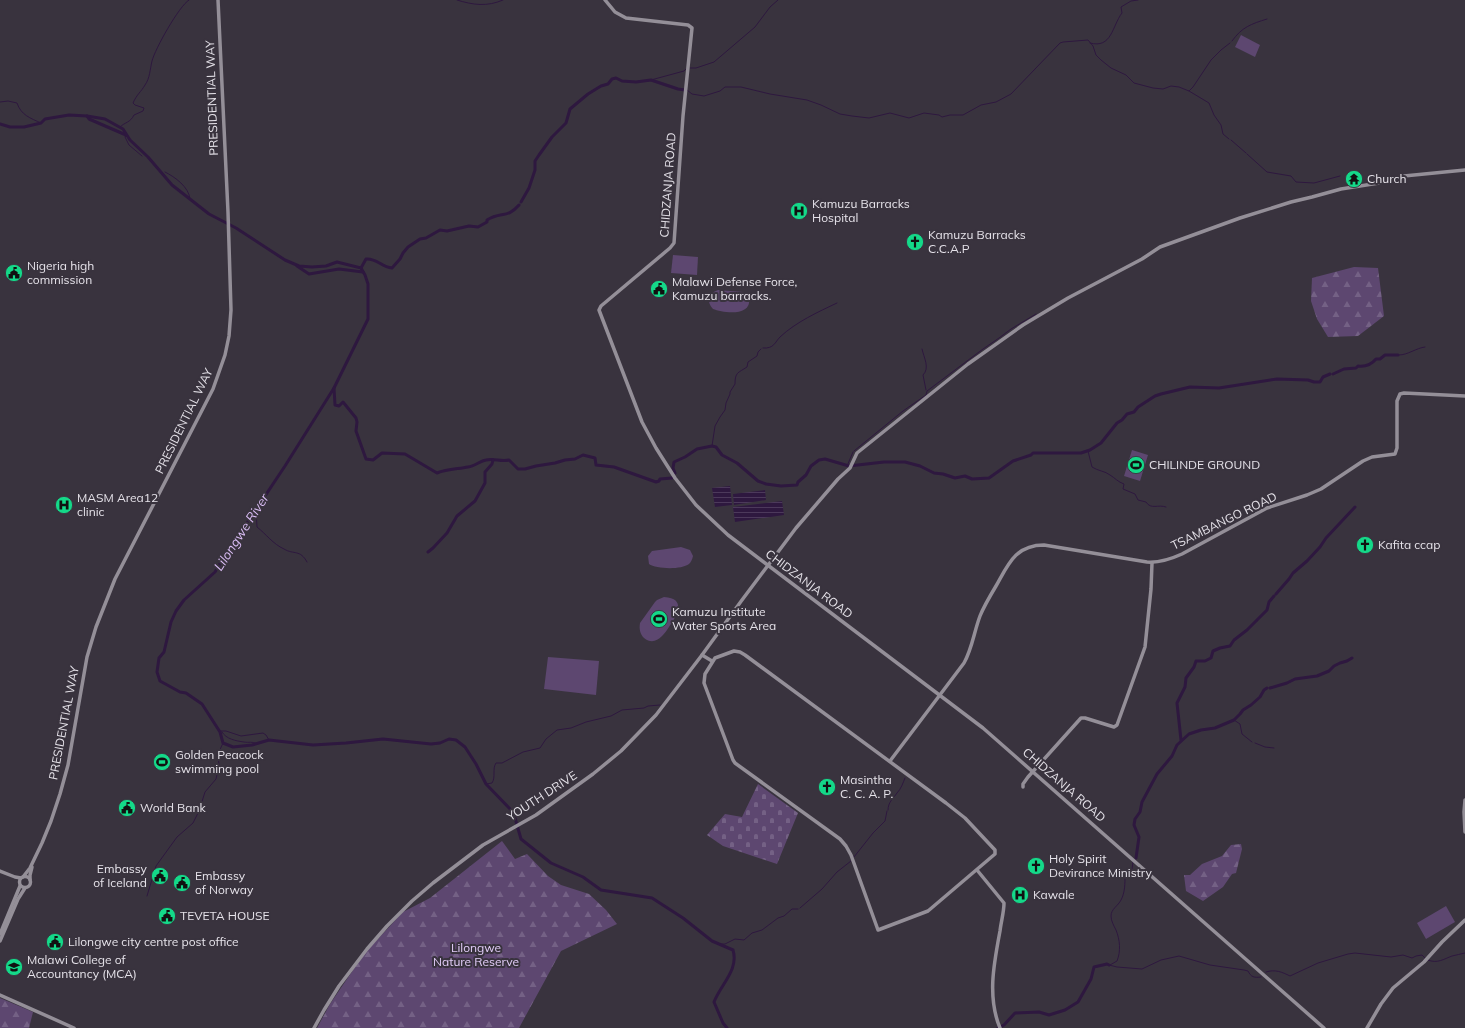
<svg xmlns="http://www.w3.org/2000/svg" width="1465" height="1028" font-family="Mulish,sans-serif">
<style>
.forest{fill:url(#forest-firs)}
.cemetery{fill:url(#cemetery-stones)}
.garden{fill:#5d4770}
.water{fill:url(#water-rules)}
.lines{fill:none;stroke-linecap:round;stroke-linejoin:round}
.stream{stroke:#2e183f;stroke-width:1}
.river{stroke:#2e183f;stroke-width:3}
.secondary{stroke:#948f98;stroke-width:3.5}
.labels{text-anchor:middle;stroke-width:4;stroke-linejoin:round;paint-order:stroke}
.street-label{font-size:12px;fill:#e6e3ea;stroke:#39333e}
.poi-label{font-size:12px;fill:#e6e3ea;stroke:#39333e;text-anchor:start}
.park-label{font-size:12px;fill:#e2cdf8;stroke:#39333e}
.water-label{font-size:13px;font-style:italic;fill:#dabdf5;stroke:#39333e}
</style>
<defs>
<pattern id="forest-firs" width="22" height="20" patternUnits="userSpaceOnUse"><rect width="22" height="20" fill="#5d4770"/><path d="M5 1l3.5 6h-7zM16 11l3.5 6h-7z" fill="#746185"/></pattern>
<pattern id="cemetery-stones" width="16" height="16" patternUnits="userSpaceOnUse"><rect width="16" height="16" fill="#5d4770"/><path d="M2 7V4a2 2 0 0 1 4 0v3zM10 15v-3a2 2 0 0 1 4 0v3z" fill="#746185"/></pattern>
<pattern id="water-rules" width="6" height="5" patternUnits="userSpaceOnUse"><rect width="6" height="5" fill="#2e183f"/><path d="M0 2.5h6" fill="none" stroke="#4c395b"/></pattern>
</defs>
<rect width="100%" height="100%" fill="#39333e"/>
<g class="forest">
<polygon points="1354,267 1378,268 1384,316 1358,336 1328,337 1317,319 1311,301 1312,278"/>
<polygon points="502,841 515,859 527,854 548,876 561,885 589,894 606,910 617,924 561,951 519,1028 317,1028 330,1004 364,954 403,912 430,898"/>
<polygon points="1241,844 1242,849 1236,873 1232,874 1223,887 1203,901 1186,891 1184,875 1190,875 1202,864 1222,856 1231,845"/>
<polygon points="0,998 33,1012 29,1028 0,1028"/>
</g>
<polygon class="cemetery" points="758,784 798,813 777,864 723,846 707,835 725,814 742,817"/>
<g class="garden">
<polygon points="1241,35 1260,45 1255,57 1235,47"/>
<polygon points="673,255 698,257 697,275 671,273"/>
<path d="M718,290L743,292L749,298C752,317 723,313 713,309C706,302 708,293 718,290Z"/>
<polygon points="1132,450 1148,455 1140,481 1124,476"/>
<path d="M681,547L690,550L693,556C692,560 691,562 689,564C681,570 656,569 649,564L648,556L652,551Z"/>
<path d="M664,597C687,598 677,616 669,627C664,635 655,647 644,638C640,634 639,629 640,623L655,602L657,600Z"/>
<polygon points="548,657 599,661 596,695 544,689"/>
<polygon points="1446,906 1455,922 1426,939 1417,923"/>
</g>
<g class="water">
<polygon points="730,486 732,505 715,507 712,488"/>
<polygon points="765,490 766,500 734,505 733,494"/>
<polygon points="782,501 784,515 735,522 733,507"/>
</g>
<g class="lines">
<g class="stream">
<path d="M457,0C473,5 487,7 503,0"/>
<path d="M1232,41C1242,27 1251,24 1267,19"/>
<path d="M1090,43C1112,49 1112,26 1122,13L1121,7L1131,1L1138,0"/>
<polyline points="690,68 696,68 714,62 755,27 770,7 778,0"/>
<polyline points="651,80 684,71 687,68"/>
<polyline points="687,90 692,94 704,96 720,91 725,87 741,87 770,94 807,100 821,105 840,114 852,116 869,118 890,113 909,118 924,113 939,115 942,117 950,115 963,115 981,105 996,102 1011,94 1060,43 1063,42 1088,40 1093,46 1096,55 1101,60 1111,68 1126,75 1134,83 1153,88 1163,89 1171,86 1179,87 1189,91 1193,87 1211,60 1221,50 1230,43"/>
<polyline points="1189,91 1209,103 1214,115 1221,125 1223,134 1229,139"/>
<path d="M0,102L8,101L17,103C21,115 30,118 41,123"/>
<path d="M120,127C125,122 130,123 134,115L143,111L144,108L135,105L133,103C137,94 141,92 145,85C150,78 150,69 152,61C155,49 179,6 189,0"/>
<polyline points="126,135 125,137 129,145 142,156"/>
<polyline points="1231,140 1246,153"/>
<polyline points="1247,154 1267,172 1291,176 1296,182 1314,183 1340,176"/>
<path d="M165,172C175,177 189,187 190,199"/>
<path d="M763,348C774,349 775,342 780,337C796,322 818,312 837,303"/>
<path d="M922,349C924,358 930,368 923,375L926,390"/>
<path d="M1399,355C1408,355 1416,348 1425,347"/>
<path d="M712,446L715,426L720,417L725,410L726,403L730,394V392L735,384C735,372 738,373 747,367L748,362L757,356L758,352L761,349"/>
<polyline points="854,451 903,411 926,395 927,391 983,349 999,338 1011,329 1036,314"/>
<path d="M1088,451L1092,467C1098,471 1105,471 1110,475C1115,478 1118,482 1124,484L1123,489L1135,494L1138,500L1146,502C1151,510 1158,504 1166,507"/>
<polyline points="847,466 853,452"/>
<path d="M256,510L257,527C266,534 273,544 284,549C294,555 300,549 307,562"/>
<polyline points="1234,720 1240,724 1242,734 1252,742"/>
<polyline points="219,731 226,731 241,736 263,733 266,735 269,740"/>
<path d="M222,732C226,739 236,741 244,742C249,743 252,741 257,744"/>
<polyline points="1255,743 1265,747 1274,748"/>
<path d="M486,784L492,783C496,777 492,769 496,763H502L523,752L540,748L546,739L557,730L571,728L586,722L611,716L622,710L644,708L648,706L660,705"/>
<path d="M888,810C888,802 893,799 897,793C901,789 903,783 905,778"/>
<polyline points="854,857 873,833 885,821 887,811"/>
<polyline points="147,896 156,866 177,837 193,823 199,811 205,792 216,779 219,766 218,754 223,743"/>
<polyline points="800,908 822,889 837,872 851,861"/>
<polyline points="718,944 725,944 735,939 744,940 752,933 762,930 778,918 784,916 792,909 798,909"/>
<path d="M1428,960C1437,964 1444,959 1452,956C1456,955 1461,954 1465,953"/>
<path d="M1109,965L1117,967L1142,969L1161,960L1179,956L1210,965L1244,970L1248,971C1251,977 1254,978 1261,977"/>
<path d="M1110,965L1117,961C1121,951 1120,940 1116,930C1114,926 1111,921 1111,916C1111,909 1118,906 1121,900C1125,893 1125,883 1125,875L1132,869L1133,862"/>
<path d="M1266,972C1275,969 1282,972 1290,976L1318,963L1348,954L1355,953L1391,957L1403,955L1412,958L1416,956L1422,955L1425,958"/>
</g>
<g class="river">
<polyline points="87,116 89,119 126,135"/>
<path d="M0,124L10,127H24L41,123L45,119L69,115L87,116L105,119L123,129L130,140L148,157L172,185L209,214L236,228L285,260L299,266L312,267L326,266L337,262L361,268L365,275L368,284V319L334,388L285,466L221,562L215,572L184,600L176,611L171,622L164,652L159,658L157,672L160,681L180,692L186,693L202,704L220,732L223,743L233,747L252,745L269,740L313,745L346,743L383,739L431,744L440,743L449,739L456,740L465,747L476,764L486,784L511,810L515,818L521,839L551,863L583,877L601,890L652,898L683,918L712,941L733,950C739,970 721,984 714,1002L723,1023L727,1028"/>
<polyline points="521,202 529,188 535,170 535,161 539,155 552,137 566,123 570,109 588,94 601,86 608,84 612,79 616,78 622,81 636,82 651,80 678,89 685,90"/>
<polyline points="297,266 309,274 339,269 363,272"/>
<path d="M361,268L366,259C377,258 381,267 392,268L400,259L403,253L408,247L420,239L426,238L440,230L447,231L469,226L478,227L487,222V220C501,211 507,219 519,205"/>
<path d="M1333,374L1344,369L1356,368L1358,366C1366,367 1371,365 1376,359H1380L1385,355H1398"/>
<path d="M334,388L335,405L339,406L343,402L356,418L357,422L356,431L366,459L373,460L382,453L405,454L437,473C447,469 458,469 468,467C475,466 480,461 486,460C494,458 501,462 509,460L518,469H525L536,466L555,463L565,460L575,459L583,455L595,458L596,465L614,467L656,482L659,481L660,479L672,478"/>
<polyline points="675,473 673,468 674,462 685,457 697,449 712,446 716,447 722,455 737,463 758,481 766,484 781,486 797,485 798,482 806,475 811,466 819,460 825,459 849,466 884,462 905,462 920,466 934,473 943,474 955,478 965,476 972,479 989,478 1013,461 1031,455 1033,453 1081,453 1090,450 1101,443 1117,423 1122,420 1127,414 1134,412 1138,407 1155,396 1161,394 1190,387 1219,388 1277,379 1308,380 1314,382 1320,382 1323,377 1330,374"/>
<polyline points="428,552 433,548 447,533 457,516 475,501 485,483 485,472 492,464 493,460"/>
<polyline points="1276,594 1289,579 1293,573 1307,561 1320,547 1326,538 1355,507"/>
<polyline points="1257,620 1267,610 1269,602 1274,596"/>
<polyline points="1248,629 1256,621"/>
<polyline points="1270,688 1287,683 1295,679 1317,676 1329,671 1334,666 1340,663 1347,661 1352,658"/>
<polyline points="1181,740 1177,703 1185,687 1186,678 1194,667 1196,661 1205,661 1211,658 1213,651 1220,648 1230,646 1234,640 1247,630"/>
<polyline points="1136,858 1139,837 1134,825 1135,819 1140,812 1142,802 1157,774 1172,756 1177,745 1189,734 1201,730 1215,728 1234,720 1240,714 1243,710 1251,705 1260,697 1264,690 1267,688"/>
<polyline points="998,1028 1004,1025 1015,1013 1039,1012 1049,1015 1065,1010 1078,1002 1091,979 1094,967 1107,964 1109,965"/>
</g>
<g class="secondary">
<polyline points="605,0 615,12 626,18 688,25 692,28 683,116 674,243 670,248 601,306 599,310 642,422 656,448 675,478 696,505 728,535 983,728 1324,1028"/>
<polygon points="734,651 740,652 745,655 946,803 965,818 995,850 995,854 928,911 878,930 851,855 846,846 840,839 735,763 733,760 704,683 705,674 715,658"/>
<polyline points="702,655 712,661"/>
<path d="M890,761L964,663C972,649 974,632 980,616C984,606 990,596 996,586C1008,565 1015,545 1044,545L1147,562C1159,563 1171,559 1182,554L1267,508L1307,495L1321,489L1363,461L1372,457L1395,454L1397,448V401L1400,394L1404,393L1465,396"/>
<polyline points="1023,787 1023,784 1028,777 1081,718 1085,718 1114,727 1117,725 1145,647 1151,589 1152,563"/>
<polyline points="1465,800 1464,812 1465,832"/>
<path d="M977,870L1004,903C1004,912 1001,922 1000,931C994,963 987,997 1000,1028"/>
<polyline points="0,871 15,877 21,878"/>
<circle cx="25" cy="882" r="5.5"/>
<polyline points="23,877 30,868 42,843 51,821 60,794 68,765 87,657 96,627 115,579 213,389 225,355 229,336 231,310 228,212 218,0"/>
<polyline points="30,880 30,875 32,867"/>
<polyline points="0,934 20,886"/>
<polyline points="0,941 18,899 25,888"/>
<polyline points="0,995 74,1028"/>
<polyline points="314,1028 324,1010 339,986 367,949 387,926 412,901 433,883 483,845 536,815 593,774 621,751 656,715 702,655 742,600 796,528 838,479 850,468 857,453 968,364 1023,325 1068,298 1142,259 1160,247 1240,218 1291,202 1312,197 1341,189 1379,183 1404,176 1465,170"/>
<polyline points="1367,1028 1381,1004 1393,988 1424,962 1442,942 1465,920"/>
</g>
</g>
<defs>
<symbol id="temple-disc" viewBox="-11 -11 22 22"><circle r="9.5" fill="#14d989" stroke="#39333e"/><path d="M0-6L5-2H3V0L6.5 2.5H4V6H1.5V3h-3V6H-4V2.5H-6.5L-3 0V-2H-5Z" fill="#111"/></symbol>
<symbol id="hospital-disc" viewBox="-11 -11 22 22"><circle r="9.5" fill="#14d989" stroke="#39333e"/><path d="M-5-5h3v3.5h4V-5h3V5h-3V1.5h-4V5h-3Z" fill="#111"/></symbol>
<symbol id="church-disc" viewBox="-11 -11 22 22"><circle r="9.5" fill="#14d989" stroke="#39333e"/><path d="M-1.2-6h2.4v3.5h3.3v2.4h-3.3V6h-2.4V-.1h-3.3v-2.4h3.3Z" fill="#111"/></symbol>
<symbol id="civic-disc" viewBox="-11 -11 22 22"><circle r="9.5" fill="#14d989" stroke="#39333e"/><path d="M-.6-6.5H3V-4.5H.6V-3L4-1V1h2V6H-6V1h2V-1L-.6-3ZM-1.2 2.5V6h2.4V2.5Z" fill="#111"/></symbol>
<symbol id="stadium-disc" viewBox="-11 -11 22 22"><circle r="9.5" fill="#14d989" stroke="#39333e"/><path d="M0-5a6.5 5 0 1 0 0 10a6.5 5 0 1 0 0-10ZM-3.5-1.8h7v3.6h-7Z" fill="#111"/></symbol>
<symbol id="university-disc" viewBox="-11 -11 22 22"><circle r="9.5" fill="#14d989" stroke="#39333e"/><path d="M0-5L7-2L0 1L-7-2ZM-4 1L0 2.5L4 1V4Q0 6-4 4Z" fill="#111"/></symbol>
</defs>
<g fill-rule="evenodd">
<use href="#temple-disc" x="1344" y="169" width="20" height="20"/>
<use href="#hospital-disc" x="789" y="201" width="20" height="20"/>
<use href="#church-disc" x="905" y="232" width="20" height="20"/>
<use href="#civic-disc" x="4" y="263" width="20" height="20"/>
<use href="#civic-disc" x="649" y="279" width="20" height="20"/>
<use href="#stadium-disc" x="1126" y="455" width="20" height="20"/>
<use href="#hospital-disc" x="54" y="495" width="20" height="20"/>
<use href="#church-disc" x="1355" y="535" width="20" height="20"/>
<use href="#stadium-disc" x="649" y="609" width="20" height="20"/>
<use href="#stadium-disc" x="152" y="752" width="20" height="20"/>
<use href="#church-disc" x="817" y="777" width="20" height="20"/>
<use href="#civic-disc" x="117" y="798" width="20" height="20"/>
<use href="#church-disc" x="1026" y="856" width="20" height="20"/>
<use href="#civic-disc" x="150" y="866" width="20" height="20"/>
<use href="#civic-disc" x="172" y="873" width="20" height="20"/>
<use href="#hospital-disc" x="1010" y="885" width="20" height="20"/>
<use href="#civic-disc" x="157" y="906" width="20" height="20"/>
<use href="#civic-disc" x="45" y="932" width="20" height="20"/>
<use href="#university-disc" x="4" y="957" width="20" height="20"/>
</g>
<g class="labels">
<g class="street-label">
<text transform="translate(212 98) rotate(-92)" y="4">PRESIDENTIAL WAY</text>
<text transform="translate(668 185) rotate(-86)" y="4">CHIDZANJA ROAD</text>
<text transform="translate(184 421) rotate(-64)" y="4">PRESIDENTIAL WAY</text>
<text transform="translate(1224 521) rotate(-26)" y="4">TSAMBANGO ROAD</text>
<text transform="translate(809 584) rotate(37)" y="4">CHIDZANJA ROAD</text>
<text transform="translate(64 723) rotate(-79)" y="4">PRESIDENTIAL WAY</text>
<text transform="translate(1064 785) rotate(41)" y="4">CHIDZANJA ROAD</text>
<text transform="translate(542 796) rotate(-33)" y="4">YOUTH DRIVE</text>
</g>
<g class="poi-label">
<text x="1367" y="183">Church</text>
<text x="812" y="208">Kamuzu Barracks<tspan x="812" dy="14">Hospital</tspan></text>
<text x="928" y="239">Kamuzu Barracks<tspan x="928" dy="14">C.C.A.P</tspan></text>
<text x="27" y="270">Nigeria high<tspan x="27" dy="14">commission</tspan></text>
<text x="672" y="286">Malawi Defense Force,<tspan x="672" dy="14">Kamuzu barracks.</tspan></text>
<text x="1149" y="469">CHILINDE GROUND</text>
<text x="77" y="502">MASM Area12<tspan x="77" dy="14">clinic</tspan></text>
<text x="1378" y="549">Kafita ccap</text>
<text x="672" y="616">Kamuzu Institute<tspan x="672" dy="14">Water Sports Area</tspan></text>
<text x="175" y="759">Golden Peacock<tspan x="175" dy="14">swimming pool</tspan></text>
<text x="840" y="784">Masintha<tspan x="840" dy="14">C. C. A. P.</tspan></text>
<text x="140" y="812">World Bank</text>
<text x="1049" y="863">Holy Spirit<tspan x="1049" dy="14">Devirance Ministry</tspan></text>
<text x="147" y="873" text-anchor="end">Embassy<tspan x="147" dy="14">of Iceland</tspan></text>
<text x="195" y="880">Embassy<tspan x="195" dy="14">of Norway</tspan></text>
<text x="1033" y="899">Kawale</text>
<text x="180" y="920">TEVETA HOUSE</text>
<text x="68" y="946">Lilongwe city centre post office</text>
<text x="27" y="964">Malawi College of<tspan x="27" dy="14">Accountancy (MCA)</tspan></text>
</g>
<g class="park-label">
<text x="476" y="952">Lilongwe<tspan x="476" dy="14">Nature Reserve</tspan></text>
</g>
<g class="water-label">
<text transform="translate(241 532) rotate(-57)" y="5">Lilongwe River</text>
</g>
</g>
</svg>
